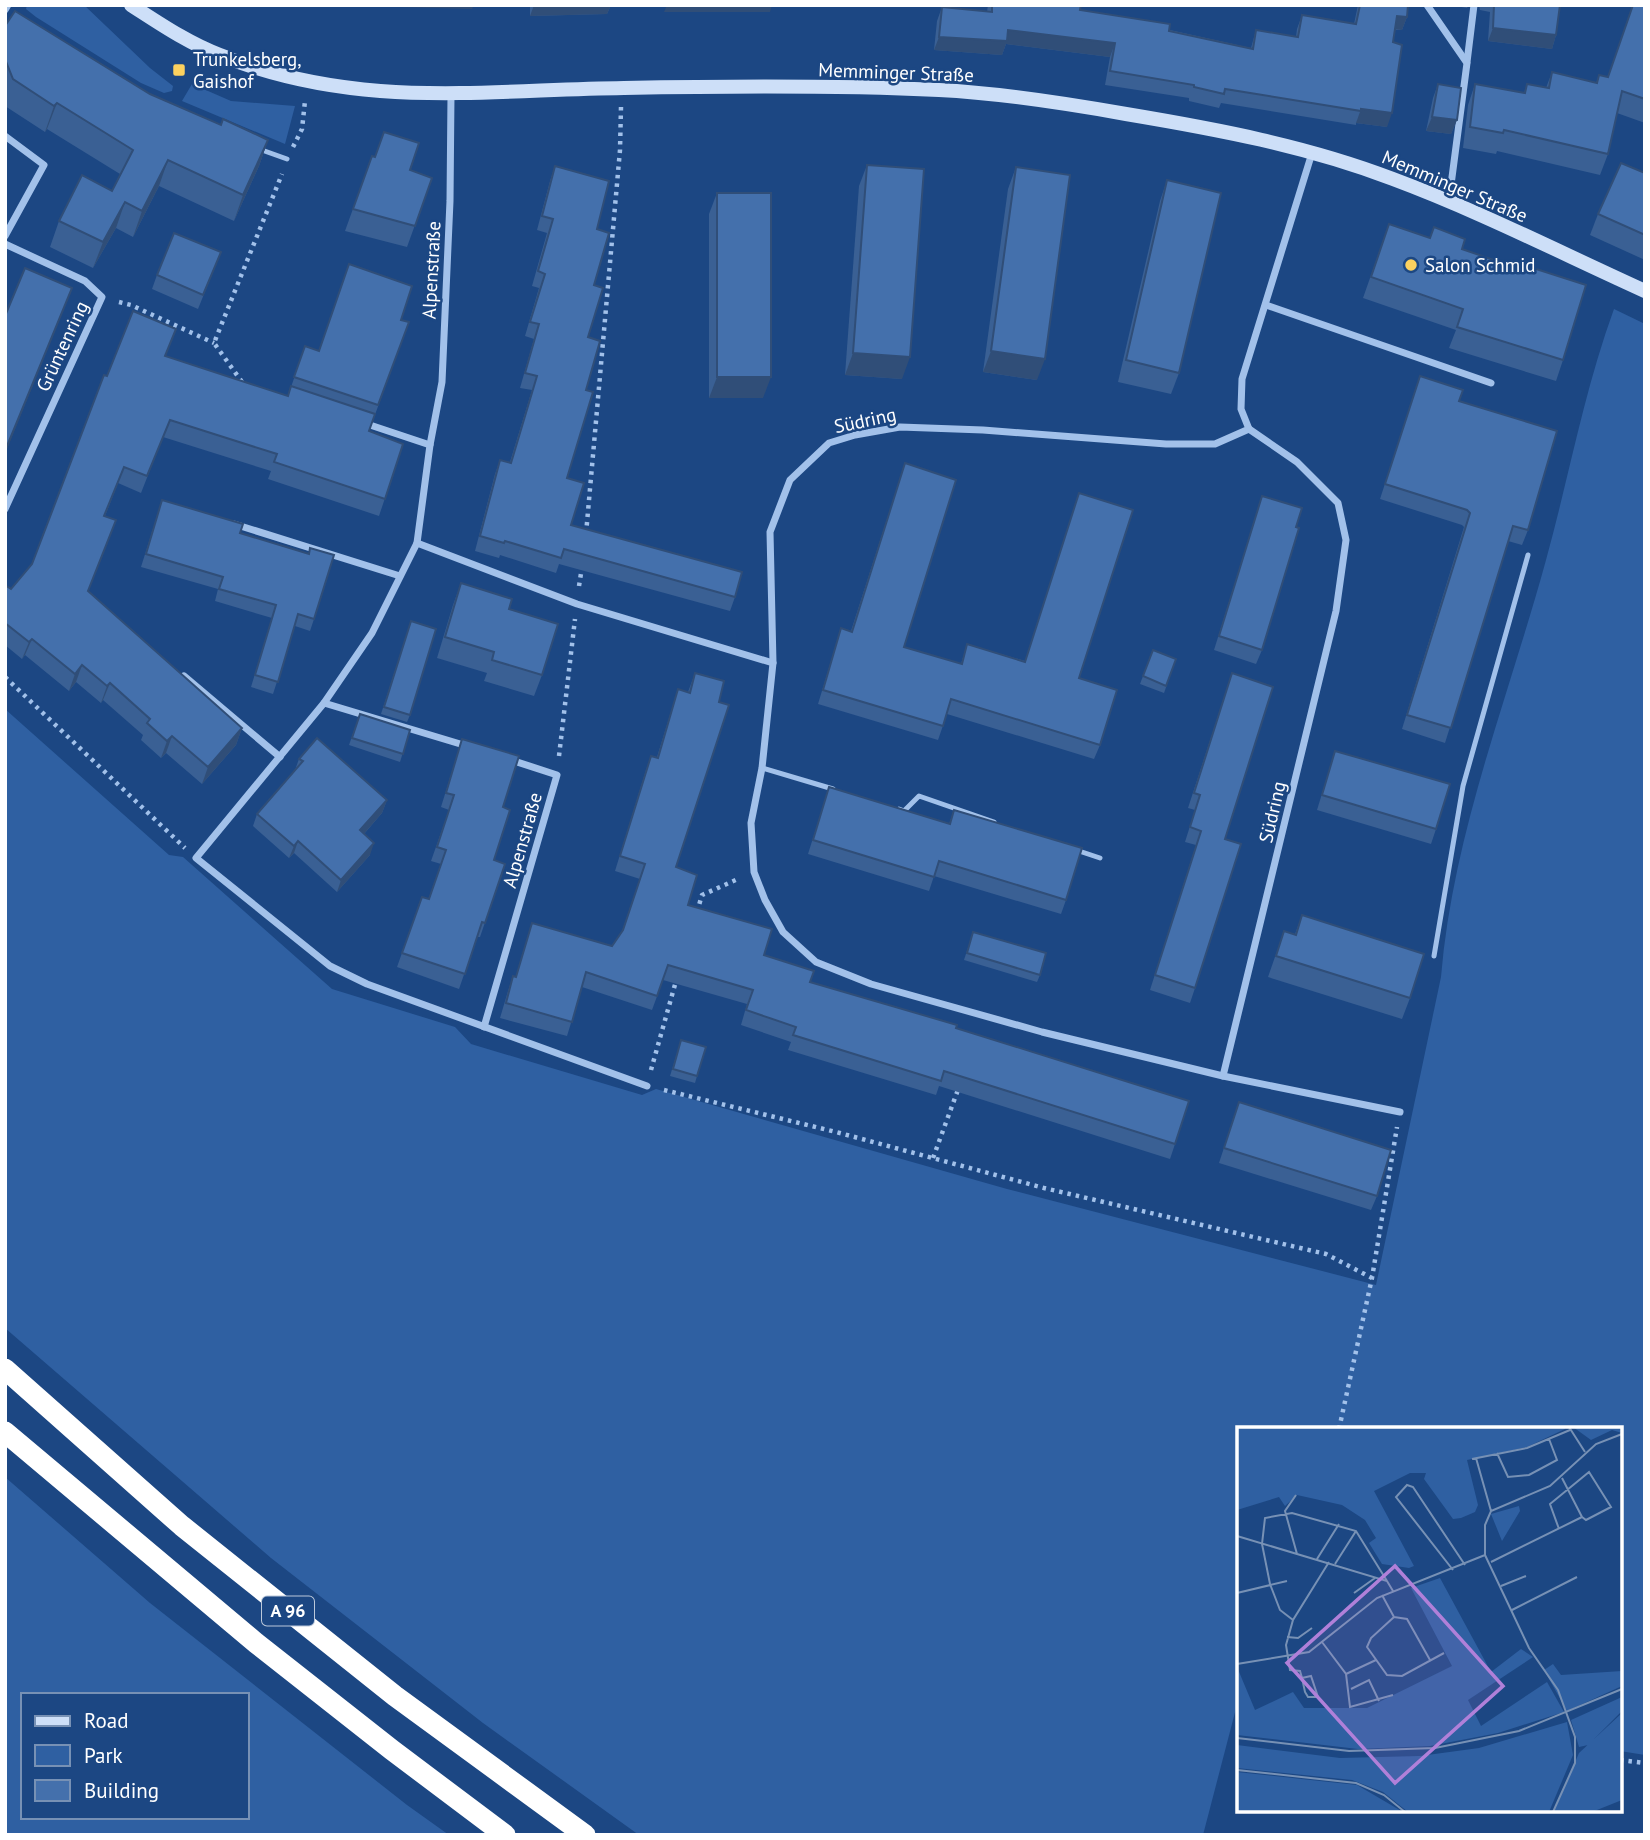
<svg xmlns="http://www.w3.org/2000/svg" width="1650" height="1840" font-family="'PT Sans',sans-serif">
<style>
.green{fill:#2f60a2;fill-rule:evenodd}
.lines{fill:none;stroke-linecap:round;stroke-linejoin:round}
.path{stroke:#a2c1ea;stroke-width:4.5;stroke-dasharray:3.5 5;stroke-linecap:butt}
.lane{stroke:#a2c1ea;stroke-width:5}
.street{stroke:#a2c1ea;stroke-width:7}
.secondary{stroke:#cddff8;stroke-width:14}
.highway{stroke:#fff;stroke-width:21}
.wall{fill:#3a6094}
.shaded-wall{fill:#304e78}
.building{fill:#4470ac;stroke:#304e78;stroke-width:2}
.poi-dot{fill:#fbd15f;stroke:#1c4783;stroke-width:2.5}
.labels{text-anchor:middle;stroke-width:5;stroke-linejoin:round;paint-order:stroke}
.shield{fill:#1c4783;stroke:#bbc8da;stroke-width:2}
.shield-label{font-size:18px;font-weight:bold;fill:#fff}
.poi-label{font-size:19px;fill:#fff;stroke:#1c4783;text-anchor:start}
.street-label{font-size:19px;fill:#fff;stroke:#1c4783}
.inset-road{fill:none;stroke:#7791b5;stroke-width:2}
.view{fill:#b080d9;fill-opacity:0.15;stroke:#b080d9;stroke-width:3.5}
.inset-edge{fill:none;stroke:#fff;stroke-width:3.5}
</style>
<rect width="100%" height="100%" fill="#1c4783"/>
<g class="green">
<polygon points="27,5 84,5 150,68 173,86 172,91 164,93 141,83 36,17 26,9"/>
<polygon points="192,84 231,101 295,106 285,144 182,101"/>
<path d="M1614,309L1645,324V1755L1620,1751V1429H1239V1697L1203,1835H639L483,1723L271,1558L5,1328V709L169,855L183,857L332,989L455,1027L471,1044L642,1095L656,1089L1007,1189L1376,1285L1441,977C1453,833 1508,699 1546,560C1569,477 1584,391 1614,309Z"/>
<path d="M5,1477L150,1603L407,1805L449,1835H5ZM23,1695H247V1817H23Z"/>
</g>
<g class="lines">
<g class="path">
<polyline points="293,147 302,129 305,101"/>
<polyline points="119,302 131,305 214,343"/>
<polyline points="242,382 214,343 282,174"/>
<polyline points="586,534 620,150 621,107"/>
<polyline points="579,586 582,567"/>
<polyline points="5,677 185,848"/>
<polyline points="559,756 575,619"/>
<polyline points="697,912 702,895 738,879"/>
<polyline points="651,1070 676,981"/>
<polyline points="664,1090 836,1132 1044,1188 1326,1254 1372,1278"/>
<polyline points="933,1158 959,1087"/>
<polyline points="1339,1429 1372,1278 1397,1127"/>
<polyline points="1620,1760 1645,1763"/>
</g>
<g class="lane">
<polyline points="259,149 287,159"/>
<polyline points="762,768 833,789"/>
<polyline points="899,809 904,811 919,796 994,822"/>
<polyline points="1076,850 1100,858"/>
<polyline points="1434,956 1463,786 1528,555"/>
</g>
<g class="street">
<polyline points="1427,5 1467,63 1449,200"/>
<polyline points="5,10 8,5"/>
<polyline points="1467,62 1474,5"/>
<polyline points="451,95 450,201 442,382 430,445 417,543 372,633 324,703 196,858 330,966 367,984 647,1086"/>
<polyline points="5,136 44,165 5,236"/>
<polyline points="1312,153 1242,379 1241,409 1249,429 1215,444 1166,444 983,430 900,427 855,435 829,443 790,480 770,532 773,663 762,768 751,823 754,872 765,900 783,932 816,962 871,984 1042,1032 1223,1076 1400,1112"/>
<polyline points="5,244 85,281 102,297 5,509"/>
<polyline points="1266,305 1491,383"/>
<polyline points="364,423 430,445"/>
<polyline points="234,524 400,576"/>
<polyline points="417,543 577,604 773,663"/>
<polyline points="184,676 280,757"/>
<polyline points="324,703 467,746"/>
<polyline points="484,1027 557,775 508,759"/>
<polyline points="1223,1076 1336,611 1346,540 1338,503 1297,462 1249,429"/>
</g>
<path class="secondary" d="M131,5C159,23 188,43 220,55C357,110 481,90 624,88C728,86 834,85 939,90C1001,93 1064,103 1126,114C1216,129 1307,146 1393,179C1479,211 1561,253 1645,291"/>
<g class="highway">
<polyline points="5,1369 182,1526 395,1696 585,1835"/>
<polyline points="5,1432 256,1643 392,1750 505,1835"/>
</g>
</g>
<g class="wall">
<polygon points="530,5 611,5 607,14 530,16"/>
<polygon points="988,5 1081,5 1080,10 1251,48 1256,30 1296,37 1297,29 1302,15 1354,24 1358,5 1408,5 1407,17 1402,30 1395,30 1393,42 1387,127 1356,123 1356,125 1221,103 1219,108 1189,101 1189,98 1105,85 1110,57 1006,44 1002,55 934,50 937,21 942,7 987,12"/>
<polygon points="1450,5 1469,5 1467,8"/>
<polygon points="1479,5 1560,5 1556,35 1552,49 1488,41 1490,12 1480,10"/>
<polygon points="1645,5 1645,123 1617,113 1608,154 1600,175 1497,151 1496,154 1463,148 1468,105 1475,84 1524,93 1527,84 1546,88 1552,72 1596,83 1599,75 1608,77"/>
<polygon points="5,26 150,94 221,125 268,140 259,166 234,221 159,186 133,237 116,228 93,268 50,247 59,221 112,191 120,174 47,129 45,132 5,106"/>
<polygon points="1438,84 1457,120 1451,134 1426,131 1433,98"/>
<polygon points="384,132 410,170 432,178 407,247 345,231 372,156 375,157"/>
<polygon points="867,165 902,379 845,375 859,186"/>
<polygon points="555,166 597,229 594,285 588,337 586,390 567,478 571,525 735,597 730,611 559,564 556,573 500,555 499,558 475,551 495,474 500,460 510,462 532,390 520,388 534,339 525,336 539,288 532,286 547,233 537,230 550,181"/>
<polygon points="1016,167 1037,380 983,372 1008,189"/>
<polygon points="1645,173 1645,260 1590,235 1598,214"/>
<polygon points="1167,180 1179,373 1171,394 1118,382 1160,201"/>
<polygon points="717,193 763,398 709,398 709,214"/>
<polygon points="1389,224 1462,249 1563,360 1556,381 1449,348 1456,330 1363,298"/>
<polygon points="221,252 198,309 152,289 157,275"/>
<polygon points="401,320 409,322 369,431 403,444 379,516 268,479 271,471 163,437 141,493 118,483 105,516 88,591 242,728 236,745 202,784 166,753 161,758 141,740 143,735 103,700 101,703 76,682 69,691 25,655 22,659 5,645 5,585 11,589 32,564 107,376 166,356 288,396 305,346 319,351"/>
<polygon points="1420,376 1459,401 1528,530 1522,545 1508,541 1445,743 1402,729 1464,527 1462,525 1380,499"/>
<polygon points="905,463 904,647 961,664 967,644 1025,661 1079,493 1079,678 1100,745 1094,759 947,714 938,740 818,704 841,628 851,631"/>
<polygon points="1262,496 1296,527 1262,650 1256,664 1214,650"/>
<polygon points="162,500 240,533 314,619 310,631 295,626 273,694 251,687 272,618 215,601 218,589 141,567"/>
<polygon points="461,583 542,675 534,696 484,681 487,673 437,658 453,605"/>
<polygon points="411,621 410,715 407,722 381,714"/>
<polygon points="1153,650 1176,659 1164,693 1140,684"/>
<polygon points="695,673 676,867 688,905 764,955 810,982 956,1028 1175,1144 1170,1159 939,1086 936,1095 788,1050 791,1042 741,1025 747,1004 663,980 652,1010 582,987 567,1036 500,1018 508,991 513,976 516,977 532,923 612,946 622,931 640,879 615,871 646,770 651,756 657,757 678,689 688,692"/>
<polygon points="1232,673 1225,839 1195,988 1190,1003 1150,990 1196,845 1185,842 1195,810 1188,808"/>
<polygon points="360,714 410,730 400,762 349,745"/>
<polygon points="462,739 503,807 494,860 505,864 480,937 477,937 459,989 397,967 422,897 429,899 441,864 431,861 449,810 441,807"/>
<polygon points="1335,751 1436,829 1431,844 1317,810"/>
<polygon points="299,759 387,800 382,813 364,834 370,855 337,892 294,853 289,858 253,826 257,814 295,770"/>
<polygon points="829,787 949,824 954,810 1066,900 1061,914 934,876 929,891 808,854"/>
<polygon points="1302,915 1410,998 1402,1019 1268,977 1284,931 1295,934"/>
<polygon points="973,932 1040,975 1037,982 964,960"/>
<polygon points="681,1040 697,1076 695,1083 670,1076"/>
<polygon points="1239,1102 1377,1196 1371,1210 1219,1163"/>
</g>
<g class="shaded-wall">
<polygon points="363,5 474,5 472,9 363,6"/>
<polygon points="534,5 611,5 607,14 530,16"/>
<polygon points="667,5 772,5 770,12 664,12"/>
<polygon points="922,5 922,6 849,6 849,5"/>
<polygon points="1397,16 1407,17 1402,30 1392,29"/>
<polygon points="1493,28 1556,35 1552,49 1488,41"/>
<polygon points="1008,30 1115,43 1110,57 1006,44 1002,55 934,50 939,37"/>
<polygon points="57,103 47,129 45,132 54,106"/>
<polygon points="1361,109 1392,113 1387,127 1356,123"/>
<polygon points="1432,117 1457,120 1451,134 1426,131"/>
<polygon points="268,140 259,166 234,221 243,195"/>
<polygon points="168,160 159,186 133,237 142,211"/>
<polygon points="125,202 116,228 93,268 103,242"/>
<polygon points="72,288 65,306 5,454 5,451"/>
<polygon points="991,351 1045,359 1037,380 983,372"/>
<polygon points="853,353 910,357 902,379 845,375"/>
<polygon points="717,377 771,377 763,398 709,398"/>
<polygon points="32,639 25,655 22,659 29,642"/>
<polygon points="82,665 76,682 69,691 75,674"/>
<polygon points="110,683 103,700 101,703 107,686"/>
<polygon points="242,728 236,745 202,784 208,767"/>
<polygon points="172,736 166,753 161,758 167,741"/>
<polygon points="387,800 382,813 356,843 360,830"/>
<polygon points="298,841 294,853 289,858 294,846"/>
<polygon points="374,843 370,855 337,892 341,880"/>
</g>
<g class="building">
<polygon points="992,5 1081,5 1080,10 1170,24 1169,31 1253,49 1256,30 1298,37 1302,15 1356,24 1360,5 1408,5 1407,17 1397,16 1393,42 1402,45 1392,113 1361,109 1361,111 1225,89 1224,94 1194,87 1194,85 1110,71 1115,43 1008,30 1007,41 939,37 942,7 992,12"/>
<polygon points="1494,5 1560,5 1556,35 1493,28"/>
<polygon points="1633,5 1645,5 1645,99 1622,91 1608,154 1504,130 1503,133 1470,127 1475,84 1525,93 1527,84 1549,88 1552,72 1597,83 1599,75 1608,77"/>
<polygon points="15,11 150,94 221,125 223,119 268,140 243,195 168,160 142,211 125,202 103,242 59,221 82,175 112,191 133,150 57,103 54,106 13,79 5,59 5,26"/>
<polygon points="1438,84 1461,88 1457,120 1432,117"/>
<polygon points="384,132 419,143 410,170 432,178 415,226 353,209 372,156 375,157"/>
<polygon points="1621,163 1645,173 1645,235 1598,214"/>
<polygon points="867,165 924,169 910,357 853,353"/>
<polygon points="555,166 609,181 597,229 609,233 594,285 603,288 588,337 600,341 586,390 593,392 567,478 584,483 571,525 742,572 735,597 564,549 561,558 505,541 504,543 480,536 500,460 511,463 537,376 525,373 539,324 530,322 545,274 538,271 553,219 542,216"/>
<polygon points="1016,167 1070,175 1045,359 991,351"/>
<polygon points="1167,180 1221,193 1179,373 1126,360"/>
<rect x="717" y="193" width="54" height="184"/>
<polygon points="1389,224 1430,238 1434,227 1465,239 1462,249 1531,273 1533,268 1586,285 1563,360 1457,327 1463,309 1371,277"/>
<polygon points="174,233 221,252 203,295 157,275"/>
<polygon points="349,264 412,286 401,320 409,322 378,405 294,377 305,346 319,351"/>
<polygon points="25,268 72,288 5,451 5,316"/>
<polygon points="133,311 176,329 165,356 288,396 291,386 375,414 369,431 403,444 385,499 274,462 277,454 170,420 147,476 124,467 104,516 116,520 88,591 242,728 208,767 172,736 167,741 147,723 150,719 110,683 107,686 82,665 75,674 32,639 29,642 5,623 5,585 11,589 32,564 104,375 107,376"/>
<polygon points="1420,376 1463,390 1459,401 1557,431 1528,530 1513,526 1451,728 1407,715 1470,513 1467,510 1385,484"/>
<polygon points="905,463 956,480 904,647 962,664 967,644 1025,662 1079,493 1133,510 1079,678 1117,690 1100,745 951,699 943,726 823,690 841,628 852,632"/>
<polygon points="1262,496 1302,508 1296,527 1299,528 1262,650 1219,636"/>
<polygon points="162,500 243,524 240,533 309,554 310,548 334,555 314,619 298,614 278,682 255,675 276,605 219,589 223,577 146,554"/>
<polygon points="461,583 512,599 509,609 558,624 542,675 492,660 494,652 445,637"/>
<polygon points="411,621 436,629 410,715 384,707"/>
<polygon points="1153,650 1176,659 1166,686 1143,676"/>
<polygon points="695,673 724,681 719,702 729,705 676,867 697,875 688,905 772,929 764,955 814,971 810,982 957,1025 956,1028 1189,1101 1175,1144 944,1071 941,1081 793,1035 796,1027 746,1010 753,990 668,965 657,996 586,972 572,1022 506,1003 513,976 516,977 532,923 612,946 623,930 645,864 620,856 651,756 658,758 678,689 690,693"/>
<polygon points="1232,673 1273,687 1225,839 1241,844 1195,988 1155,975 1201,831 1190,827 1200,795 1194,793"/>
<polygon points="360,714 410,730 403,754 352,738"/>
<polygon points="317,738 387,800 360,830 374,843 341,880 298,841 294,846 257,814 303,761 299,759"/>
<polygon points="462,739 519,756 503,807 510,810 494,860 505,864 485,923 482,922 465,974 402,953 422,897 429,899 446,850 437,847 454,795 446,793"/>
<polygon points="1335,751 1450,784 1436,829 1322,795"/>
<polygon points="829,787 950,824 954,810 1082,848 1066,900 939,861 934,877 813,840"/>
<polygon points="1302,915 1424,954 1410,998 1276,956 1284,931 1296,935"/>
<polygon points="973,932 1046,953 1040,975 967,953"/>
<polygon points="681,1040 706,1047 697,1076 673,1069"/>
<polygon points="1239,1102 1391,1150 1377,1196 1224,1148"/>
</g>
<g class="poi-dot">
<rect x="172" y="63" width="14" height="14" rx="3.5"/>
<circle cx="1411" cy="265" r="7"/>
</g>
<g class="labels">
<rect class="shield" x="262" y="1596.5" width="52" height="29" rx="5"/>
<g class="shield-label">
<text x="288" y="1617">A 96</text>
</g>
<g class="poi-label">
<text x="193" y="66">Trunkelsberg,<tspan x="193" dy="22">Gaishof</tspan></text>
<text x="1425" y="272">Salon Schmid</text>
</g>
<g class="street-label">
<text transform="translate(896 72) rotate(2)" y="7">Memminger Straße</text>
<text transform="translate(1455 186) rotate(23)" y="7">Memminger Straße</text>
<text transform="translate(431 270) rotate(-87)" y="7">Alpenstraße</text>
<text transform="translate(62 346) rotate(-65)" y="7">Grüntenring</text>
<text transform="translate(865 420) rotate(-12)" y="7">Südring</text>
<text transform="translate(1272 812) rotate(-77)" y="7">Südring</text>
<text transform="translate(522 840) rotate(-74)" y="7">Alpenstraße</text>
</g>
</g>
<g transform="translate(1237 1427)">
<rect width="385" height="385" fill="#1c4783"/>
<path d="M0,0H328V2L290,20L230,33L241,78L238,85L224,91L216,92L187,52L189,46H173L137,64L177,139L172,141L145,137L132,116L139,111L128,93L105,78L60,68L48,79L42,70L0,83ZM336,0H385V6L375,3L354,13ZM282,79L283,84L265,114L254,87ZM203,151L254,245L284,222L296,230L231,273L244,299L310,255L327,285L261,306L193,319L121,322L0,308V240L18,283L56,265L67,281H130L215,239L174,161ZM316,237L324,248L385,244V259L330,284L307,243ZM385,270V284L351,318L342,320L334,293ZM385,286V373L355,385H317L342,326ZM330,295L336,328L312,385H171L146,365L115,353L0,341V318L103,331L183,329L242,321ZM0,345L120,358L166,385H0Z" fill="#2f60a2"/>
<path class="inset-road" d="M332,0L348,25M260,26L271,50L292,48L320,33L312,12M239,31L254,84M235,32L290,21L333,3M325,51L345,90M59,68L48,84L60,127M322,102L313,77L352,45L374,80L349,93L345,90M0,109L150,154L156,164M248,128L292,221L321,263L338,310V336L316,385M248,128V98L254,84L313,59L359,17L385,7M80,132L102,97M254,135L345,90M98,137L119,104M216,143L159,70L170,58L176,60L228,138M264,159L289,149M0,166L50,154M117,166L138,151M145,168L157,190L134,211L130,220L150,248L165,249L207,226M275,183L340,150M157,190L170,192L193,233M56,193L43,183L33,157L25,117L28,91L55,86L119,104L150,154M50,210L61,211L75,201M85,215L109,247L113,280L156,268M0,237L72,225L140,171L248,128M109,247L139,233M65,251L74,249L81,270H71L68,265L65,251L63,244L53,243L49,218L56,193L92,135M114,262L132,253L142,274M0,311L112,324L198,321L282,304L385,262M0,343L119,356L147,368L168,385"/>
<path class="view" d="M158,139L266,259L158,356L50,236Z"/>
<rect width="385" height="385" class="inset-edge"/>
</g>
<rect width="1650" height="1840" fill="none" stroke="#ffffff" stroke-width="14"/>
<rect x="21" y="1693" width="228" height="126" fill="#1c4783" stroke="#7791b5" stroke-width="2"/>
<rect x="35" y="1716" width="35" height="10" fill="#cddff8" stroke="#7791b5" stroke-width="2"/>
<text x="84" y="1728" font-size="21" fill="#ffffff">Road</text>
<rect x="35" y="1745" width="35" height="21" fill="#2f60a2" stroke="#7791b5" stroke-width="2"/>
<text x="84" y="1763" font-size="21" fill="#ffffff">Park</text>
<rect x="35" y="1780" width="35" height="21" fill="#4470ac" stroke="#7791b5" stroke-width="2"/>
<text x="84" y="1798" font-size="21" fill="#ffffff">Building</text>
</svg>
